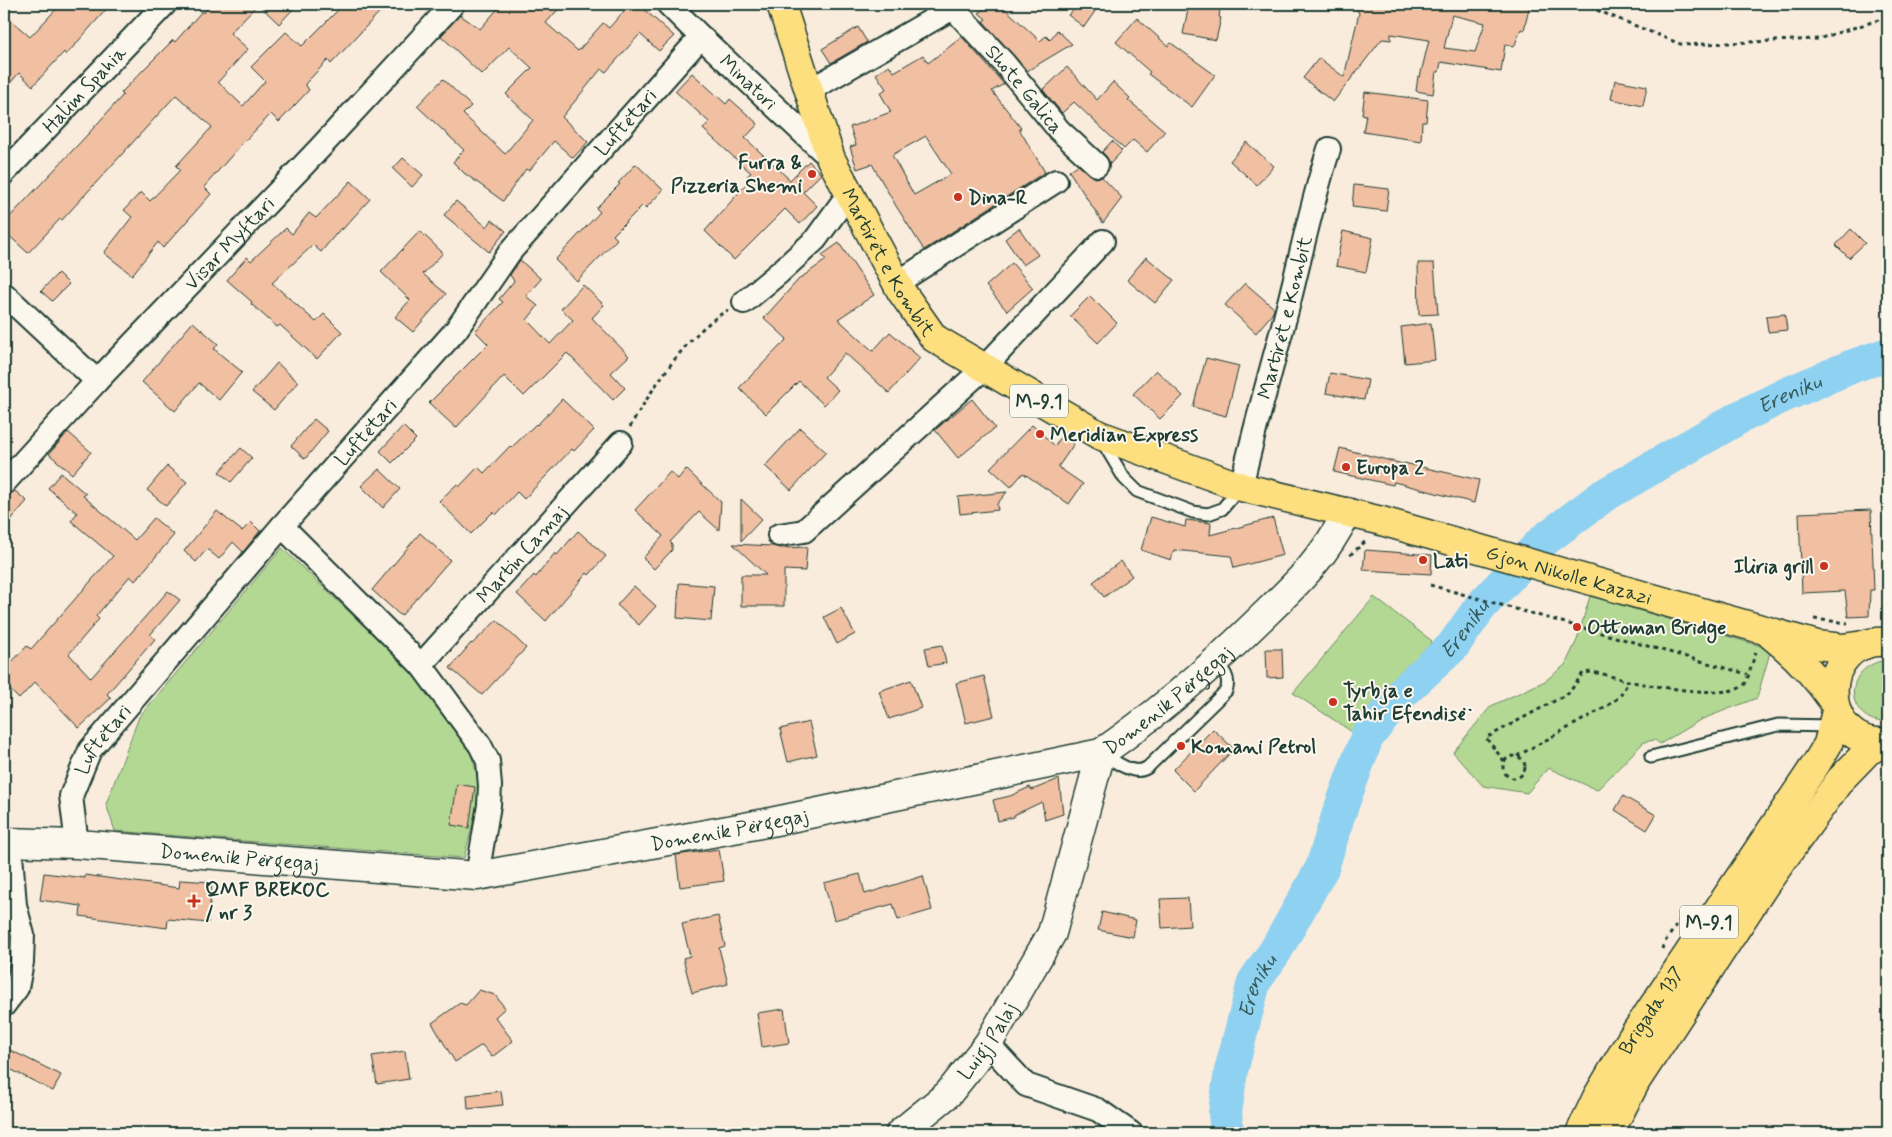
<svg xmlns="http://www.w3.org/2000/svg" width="1892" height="1137" font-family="Mynerve,sans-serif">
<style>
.green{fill:#b3d893;stroke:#698a64}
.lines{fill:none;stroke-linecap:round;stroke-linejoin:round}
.river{stroke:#8fd1f0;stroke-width:34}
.building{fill:#f1bfa2;stroke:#1f3d34;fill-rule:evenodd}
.service-casing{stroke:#1f3d34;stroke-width:15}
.minor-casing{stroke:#1f3d34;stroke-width:26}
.secondary-casing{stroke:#1f3d34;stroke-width:31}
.primary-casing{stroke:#1f3d34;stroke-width:31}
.path{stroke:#1f3d34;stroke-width:3;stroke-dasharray:4 4;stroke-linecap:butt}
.service{stroke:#fbf7ec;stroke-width:11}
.minor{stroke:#fbf7ec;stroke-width:22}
.secondary{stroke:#fbf7ec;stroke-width:28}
.primary{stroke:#fddf80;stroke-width:28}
.poi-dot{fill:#c8321e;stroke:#fbf7ec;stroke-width:2}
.labels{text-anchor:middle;stroke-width:4;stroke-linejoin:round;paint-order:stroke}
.shield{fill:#fbf7ec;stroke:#61756b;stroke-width:1}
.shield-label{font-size:19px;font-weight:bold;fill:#1f3d34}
.street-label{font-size:20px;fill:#1f3d34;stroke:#fbf7ec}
.poi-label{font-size:20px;font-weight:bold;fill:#1f3d34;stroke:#fbf7ec;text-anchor:start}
.water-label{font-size:21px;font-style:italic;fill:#355b5a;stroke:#fbf7ec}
</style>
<rect width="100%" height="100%" fill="#f9ecdd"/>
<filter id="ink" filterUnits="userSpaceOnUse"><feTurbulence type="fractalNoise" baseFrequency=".02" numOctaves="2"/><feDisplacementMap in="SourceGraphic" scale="10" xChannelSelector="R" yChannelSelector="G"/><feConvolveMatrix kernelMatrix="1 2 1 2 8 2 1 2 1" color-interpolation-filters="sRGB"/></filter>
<g filter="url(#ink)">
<g class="green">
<path d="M282,548C309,574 337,600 364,626C404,665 468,719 477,776C481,803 470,832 464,858L115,831L106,804L139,717Z"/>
<polygon points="1590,596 1771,649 1757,698 1700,720 1660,744 1655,740 1644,742 1597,790 1548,768 1527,793 1483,786 1453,752 1491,706 1545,681 1565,665 1577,640"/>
<polygon points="1374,597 1432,641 1372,745 1293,693"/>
<path d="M1881,661H1888V722C1848,724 1839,672 1881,661Z"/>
</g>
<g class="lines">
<path class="river" id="s1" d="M1227,1133L1225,1113L1231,1071L1254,982L1276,950L1322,868L1338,816L1367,737L1404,691L1452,647L1481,606L1544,540L1603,496L1740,417L1785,395L1853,366L1888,354"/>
</g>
<g class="building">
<polygon points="61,4 111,4 66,55 64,52 33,86 19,73 4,90 4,14 30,37"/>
<polygon points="212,4 298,4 279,24 258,4 230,33 248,49 218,82 243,106 265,81 251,67 286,32 302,46 344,4 387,4 331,64 328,60 305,84 309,90 279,122 271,114 240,146 204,187 211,194 163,248 158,242 132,275 104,253 132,217 124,210 141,192 150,201 180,170 176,166 212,127 176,95 62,220 60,219 28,253 4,231 4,223 89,133 123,95 121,93 145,68 173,40 175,42 202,11 203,13"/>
<polygon points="502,4 563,4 546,23 578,51 603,23 609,28 630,4 638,4 674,36 659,51 640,34 606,72 601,69 562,117 588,142 573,158 554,141 529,171 526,169 503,201 464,173 453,162 464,150 417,106 443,79 471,106 463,114 505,154 533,120 506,94 532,68 509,47 482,75 441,36 460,15 480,29"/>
<polygon points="989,4 1000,4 1040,41 1046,36 1050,40 1057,30 1072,44 1027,71 983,21 986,19 979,13"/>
<polygon points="1081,4 1100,4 1084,27 1068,15"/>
<polygon points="1189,4 1221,4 1219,17 1221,18 1216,40 1183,34"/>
<path d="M1353,4H1530L1524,30L1521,29L1514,47L1505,44L1501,72L1441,62L1439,72H1436L1433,94L1416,91L1418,76L1420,77L1429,40L1391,34V40L1382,39L1333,102L1303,78L1319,58L1344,77L1359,13ZM1452,15L1485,23L1475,52L1444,48Z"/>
<polygon points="1137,18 1168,46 1171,43 1215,75 1192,107 1148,74 1150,72 1116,42"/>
<polygon points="858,27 867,42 831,63 822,49"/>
<path d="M962,37L1004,84L992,91L1021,128L1019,129L1045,172L924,250L896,206L872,164L857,169L850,147L856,145L850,127L891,112L880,93L886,89L876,74L889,65L894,72L923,55L928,63ZM926,136L951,174L914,195L892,155Z"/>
<polygon points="1067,67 1097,100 1113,82 1130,98 1128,100 1165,131 1147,152 1133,140 1124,149 1074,102 1062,113 1043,90"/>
<polygon points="692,73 726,104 730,99 758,124 745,138 790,180 809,161 821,174 803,192 817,206 800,224 785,209 734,260 705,231 750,180 747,176 751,173 703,129 709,122 675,91"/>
<polygon points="1615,80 1647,86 1643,106 1611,99"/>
<polygon points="1365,92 1428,100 1426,122 1422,122 1421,141 1363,132 1366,115 1362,114"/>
<polygon points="1112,141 1122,151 1110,164 1106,156 1102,152"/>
<polygon points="1246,142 1274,166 1257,185 1230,161"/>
<polygon points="403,158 423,175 412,187 393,169"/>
<polygon points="636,164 663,190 646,208 643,205 613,235 617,239 577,281 555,260 600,212 596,208 620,184 618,183"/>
<polygon points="1078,165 1094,178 1102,177 1122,198 1103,223 1069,171"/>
<polygon points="351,181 370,199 342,230 341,228 321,252 313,245 272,283 316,322 324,314 342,332 317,359 280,325 277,327 251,304 252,302 227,280 247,257 251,261 286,228 292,234 309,213 316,218"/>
<polygon points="1354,185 1389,189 1386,211 1352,207"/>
<polygon points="456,201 487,227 492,220 506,231 489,252 444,215"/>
<polygon points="1019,228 1038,255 1023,265 1005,239"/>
<polygon points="1851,229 1865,243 1849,258 1836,245"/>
<polygon points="420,231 443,253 423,274 446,294 413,332 395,317 410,300 381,272"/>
<polygon points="1343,231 1373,238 1366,272 1336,266"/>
<polygon points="839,243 874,295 838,319 873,351 890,332 920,358 889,393 845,353 824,377 838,390 824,405 799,381 766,414 739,388 787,339 764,318 799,279 826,260 822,255"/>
<polygon points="1146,257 1174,280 1155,303 1127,280"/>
<polygon points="520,260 541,279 526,296 538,306 527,320 550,344 573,320 561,309 583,285 604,305 592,318 629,356 611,373 625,388 613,400 567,353 524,396 504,376 456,428 429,403 488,344 475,331 503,302 499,299 514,281 510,275"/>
<polygon points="1012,263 1033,288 1007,311 986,286"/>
<polygon points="1418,263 1434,263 1438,314 1419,315"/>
<polygon points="58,273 69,284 52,301 41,291"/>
<polygon points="1245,283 1274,308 1272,314 1256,333 1225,305"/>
<polygon points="1090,296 1117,323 1098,343 1070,316"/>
<polygon points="1785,314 1787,330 1768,332 1766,316"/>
<polygon points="193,322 218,344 214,349 242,372 219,400 199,383 175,411 142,382"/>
<polygon points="1431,323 1435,360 1405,363 1401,327"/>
<polygon points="1206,358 1239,366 1226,416 1193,407"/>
<polygon points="277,363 298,382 274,410 252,392"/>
<polygon points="1156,370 1183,396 1160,419 1133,394"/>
<polygon points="1330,373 1368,380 1364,400 1326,393"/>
<polygon points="562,399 594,430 574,451 572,449 524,499 517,492 496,515 493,512 471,534 439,501 457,484 459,487 478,467 484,473 510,446 511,448 536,424 537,425"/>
<polygon points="972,399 995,428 958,458 935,430"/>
<polygon points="314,419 328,431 305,459 291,446"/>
<polygon points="1032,425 1055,446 1061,436 1074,444 1058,467 1083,484 1069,504 1023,473 1011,487 990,468"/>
<polygon points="403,426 416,439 392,463 380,451"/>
<polygon points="800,428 826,452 791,490 765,466"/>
<polygon points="68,432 91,452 72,474 49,454"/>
<polygon points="241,448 252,458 231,482 219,472"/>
<polygon points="1340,448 1403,464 1404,463 1479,480 1474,503 1394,482 1393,485 1334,472"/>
<polygon points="167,466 187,482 166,506 147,490"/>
<polygon points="379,469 400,489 383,508 361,486"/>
<polygon points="686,469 721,502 719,530 699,512 670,542 672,544 672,550 654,569 643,558 663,536 635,510 670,472 678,479"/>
<polygon points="61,473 86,494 83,496 135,540 154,518 174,535 135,581 130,576 96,616 99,619 69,654 91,678 168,591 180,600 150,635 155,639 107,694 111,698 79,728 35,682 19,699 4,684 4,670 27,646 31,649 113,556 71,521 77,513 48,488"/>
<polygon points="15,491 27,501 4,528 4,499"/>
<polygon points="1007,492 997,504 998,510 960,514 958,497"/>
<polygon points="741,499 762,519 741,541"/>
<polygon points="1871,510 1874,590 1870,590 1869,616 1848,617 1845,591 1802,593 1799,513"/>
<polygon points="217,511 242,531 251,522 260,531 243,552 233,542 219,559 207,549 196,562 184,551"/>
<polygon points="1151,517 1185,527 1186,520 1211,523 1210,535 1273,518 1283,555 1234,568 1231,556 1174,550 1171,560 1141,550"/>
<polygon points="578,531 606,556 589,575 587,573 546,621 517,594 534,575 536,577 555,553 557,555"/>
<polygon points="420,533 450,560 401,616 372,590"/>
<polygon points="733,544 772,546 781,548 807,547 805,571 784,570 784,606 741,606 741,575 766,575"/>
<polygon points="1365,550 1432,555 1431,574 1363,570"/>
<polygon points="1121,561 1132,576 1104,597 1093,582"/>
<polygon points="679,583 714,586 711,621 677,618"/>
<polygon points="634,586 656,606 639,625 617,605"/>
<polygon points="841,608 855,634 837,644 824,617"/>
<polygon points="497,620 526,648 482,695 450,668 471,643 472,644"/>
<polygon points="942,645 946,663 929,666 925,648"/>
<polygon points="1266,649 1282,649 1283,677 1267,678"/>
<polygon points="984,676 994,716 966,723 956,683"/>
<polygon points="911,680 921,708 889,719 879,691"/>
<polygon points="809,722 817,755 788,762 780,729"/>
<polygon points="1213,729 1234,749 1194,791 1173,770"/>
<polygon points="1059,779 1063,814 1045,820 1042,802 1014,815 1014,817 998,821 993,800 1010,796 1030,787 1032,790"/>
<polygon points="457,784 475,787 469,828 451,825"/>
<polygon points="1623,796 1656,815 1647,830 1615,810"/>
<polygon points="719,849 724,881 680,887 676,855"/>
<polygon points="44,873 85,878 85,875 179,888 180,880 212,882 208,923 168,919 167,928 80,916 81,906 40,900"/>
<polygon points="860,874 865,894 923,876 932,910 898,920 893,904 834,920 824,883"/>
<polygon points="1188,898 1190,926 1162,928 1160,899"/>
<polygon points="1102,912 1136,920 1133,937 1098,930"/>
<polygon points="718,916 725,946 719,948 728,984 692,993 683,958 690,956 682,924"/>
<polygon points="479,990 495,995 505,1008 495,1017 513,1041 492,1057 482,1045 455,1062 432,1023 460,1003 466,1005"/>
<polygon points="784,1009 789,1043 762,1047 757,1013"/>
<polygon points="4,1047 61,1075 53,1091 4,1066"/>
<polygon points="405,1051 409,1079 377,1084 372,1056"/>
<polygon points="501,1091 503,1105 468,1109 467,1095"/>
</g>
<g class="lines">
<defs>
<g id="service">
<polyline points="1102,441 1124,478 1137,491 1193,512 1208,514 1222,509 1240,488"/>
<path d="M1101,753C1114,760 1134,778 1148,767L1226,691C1231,678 1224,671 1215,662"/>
<polyline points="1651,757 1778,725 1833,726"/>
</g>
<g id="minor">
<path id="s2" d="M668,4L701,37L831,159"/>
<path id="s3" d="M953,8L1004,63L1059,130L1097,165"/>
<polyline points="810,90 953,8 958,4"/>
<path id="s4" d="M4,173L165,4"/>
<polyline points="897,283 1056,181"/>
<polyline points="4,294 97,381"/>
<polyline points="744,302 780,272 815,240 850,192"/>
<path id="s5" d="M4,483L97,381L318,150L453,4"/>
<path id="s6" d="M1241,487C1254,430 1270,374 1285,318C1300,261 1311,204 1329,149"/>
<polyline points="282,526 421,665 480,745 488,761 490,786 489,805 477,876"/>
<polyline points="779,535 804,531 983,369 1103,241"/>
<path id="s7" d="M421,665L621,443"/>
<path id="s8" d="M77,844L71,796L90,750L282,526L456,330L510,252L701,37"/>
<polyline points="4,1005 17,988 22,962 23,935 15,905 10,842"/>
<polyline points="988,1044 1026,1085 1098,1110 1131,1133"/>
</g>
<g id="secondary">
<path id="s9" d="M4,842L77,844L477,876L766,823L1101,753C1156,715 1208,670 1256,623C1293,587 1324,560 1347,512"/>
<path id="s10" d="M900,1133L948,1094L988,1044L1052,933L1101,753"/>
</g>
<g id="primary">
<path id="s11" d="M781,4L831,159L901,291L934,338L1099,435L1241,487L1378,520L1817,645L1842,648L1864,645"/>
<path d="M1771,635C1795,654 1815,675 1833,701"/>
<path d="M1888,642C1814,636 1817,749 1888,742"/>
<path id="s12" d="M1580,1133L1597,1097L1631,1039L1816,764L1828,744L1836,711"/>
<polyline points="1609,1133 1636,1081 1764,886 1840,780 1868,751 1886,742"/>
</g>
</defs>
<use href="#service" class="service-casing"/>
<use href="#minor" class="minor-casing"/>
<use href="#secondary" class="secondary-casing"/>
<use href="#primary" class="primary-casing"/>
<g class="path">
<polyline points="1582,4 1683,45 1818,39 1888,17"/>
<path d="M630,427C652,389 688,332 728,310"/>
<polyline points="1350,555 1366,541"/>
<polyline points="1430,585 1747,674"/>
<polyline points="1814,619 1848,623"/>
<circle cx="1514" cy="767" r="11"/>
<polyline points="1517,756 1606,707 1619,697 1629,681"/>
<path d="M1504,761L1486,738L1569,693L1583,673C1597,670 1614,678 1628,681C1647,685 1733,701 1745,684C1748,679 1753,659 1756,652"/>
<polyline points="1662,949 1664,943 1686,912"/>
</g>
<use href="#service" class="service"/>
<use href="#minor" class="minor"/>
<use href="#secondary" class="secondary"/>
<use href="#primary" class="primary"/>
</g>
</g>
<g class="poi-dot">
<circle cx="812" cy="174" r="5"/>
<circle cx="958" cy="197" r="5"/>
<circle cx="1040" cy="434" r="5"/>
<circle cx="1346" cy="467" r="5"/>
<circle cx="1423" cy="560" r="5"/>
<circle cx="1824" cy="566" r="5"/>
<circle cx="1577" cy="627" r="5"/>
<circle cx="1333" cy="702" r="5"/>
<circle cx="1181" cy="746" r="5"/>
<path d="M191.5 893.5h5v5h5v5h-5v5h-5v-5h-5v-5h5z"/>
</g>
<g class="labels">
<g class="shield">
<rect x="1010" y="384.5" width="58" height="33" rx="4"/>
<rect x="1680" y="905.5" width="58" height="33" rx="4"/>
</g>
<g class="shield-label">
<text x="1039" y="408">M-9.1</text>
<text x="1709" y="929">M-9.1</text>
</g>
<g class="street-label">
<text dy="7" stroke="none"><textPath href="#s2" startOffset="112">Minatori</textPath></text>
<text dy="7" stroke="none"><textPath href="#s3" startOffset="108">Shote Galica</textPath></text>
<text dy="7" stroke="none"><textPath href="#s4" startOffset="116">Halim Spahia</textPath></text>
<text dy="7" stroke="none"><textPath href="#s8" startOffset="924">Luftëtari</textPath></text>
<text dy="7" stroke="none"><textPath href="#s5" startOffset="329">Visar Myftari</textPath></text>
<text dy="7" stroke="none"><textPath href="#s11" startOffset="281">Martirët e Kombit</textPath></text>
<text dy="7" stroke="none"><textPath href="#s6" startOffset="175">Martirët e Kombit</textPath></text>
<text dy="7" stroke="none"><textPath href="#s8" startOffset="519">Luftëtari</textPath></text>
<text dy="7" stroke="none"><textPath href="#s7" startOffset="150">Martin Camaj</textPath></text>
<text dy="7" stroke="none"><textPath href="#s11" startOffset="1052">Gjon Nikolle Kazazi</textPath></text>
<text dy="7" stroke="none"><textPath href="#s9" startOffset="1196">Domenik Përgegaj</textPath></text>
<text dy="7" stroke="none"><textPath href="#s8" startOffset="114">Luftëtari</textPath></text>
<text dy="7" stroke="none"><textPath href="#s9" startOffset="731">Domenik Përgegaj</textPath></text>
<text dy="7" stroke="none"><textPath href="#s9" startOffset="236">Domenik Përgegaj</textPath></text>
<text dy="7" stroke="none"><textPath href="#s12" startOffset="142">Brigada 137</textPath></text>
<text dy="7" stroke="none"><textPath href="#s10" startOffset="128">Luigj Palaj</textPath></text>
</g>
<g class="poi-label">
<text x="802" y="169" text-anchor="end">Furra &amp;<tspan x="802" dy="23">Pizzeria Shemi</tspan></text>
<text x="968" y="204">Dina-R</text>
<text x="1050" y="441">Meridian Express</text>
<text x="1356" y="474">Europa 2</text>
<text x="1433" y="567">Lati</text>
<text x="1814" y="573" text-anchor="end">Iliria grill</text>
<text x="1587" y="634">Ottoman Bridge</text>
<text x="1343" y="697">Tyrbja e<tspan x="1343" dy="23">Tahir Efendisë</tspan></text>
<text x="1191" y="753">Komani Petrol</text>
<text x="205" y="896">QMF BREKOC<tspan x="205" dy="23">/ nr 3</tspan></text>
</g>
<g class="water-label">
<text dy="7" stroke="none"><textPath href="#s1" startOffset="978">Ereniku</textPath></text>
<text dy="7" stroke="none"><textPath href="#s1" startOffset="572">Ereniku</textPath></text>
<text dy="7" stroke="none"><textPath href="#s1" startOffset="152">Ereniku</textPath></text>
</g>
</g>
<rect width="1892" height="1137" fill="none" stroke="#fbf7ec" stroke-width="20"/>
<rect x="10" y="10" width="1872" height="1117" fill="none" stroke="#1f3d34" stroke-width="2" filter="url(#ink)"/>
</svg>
